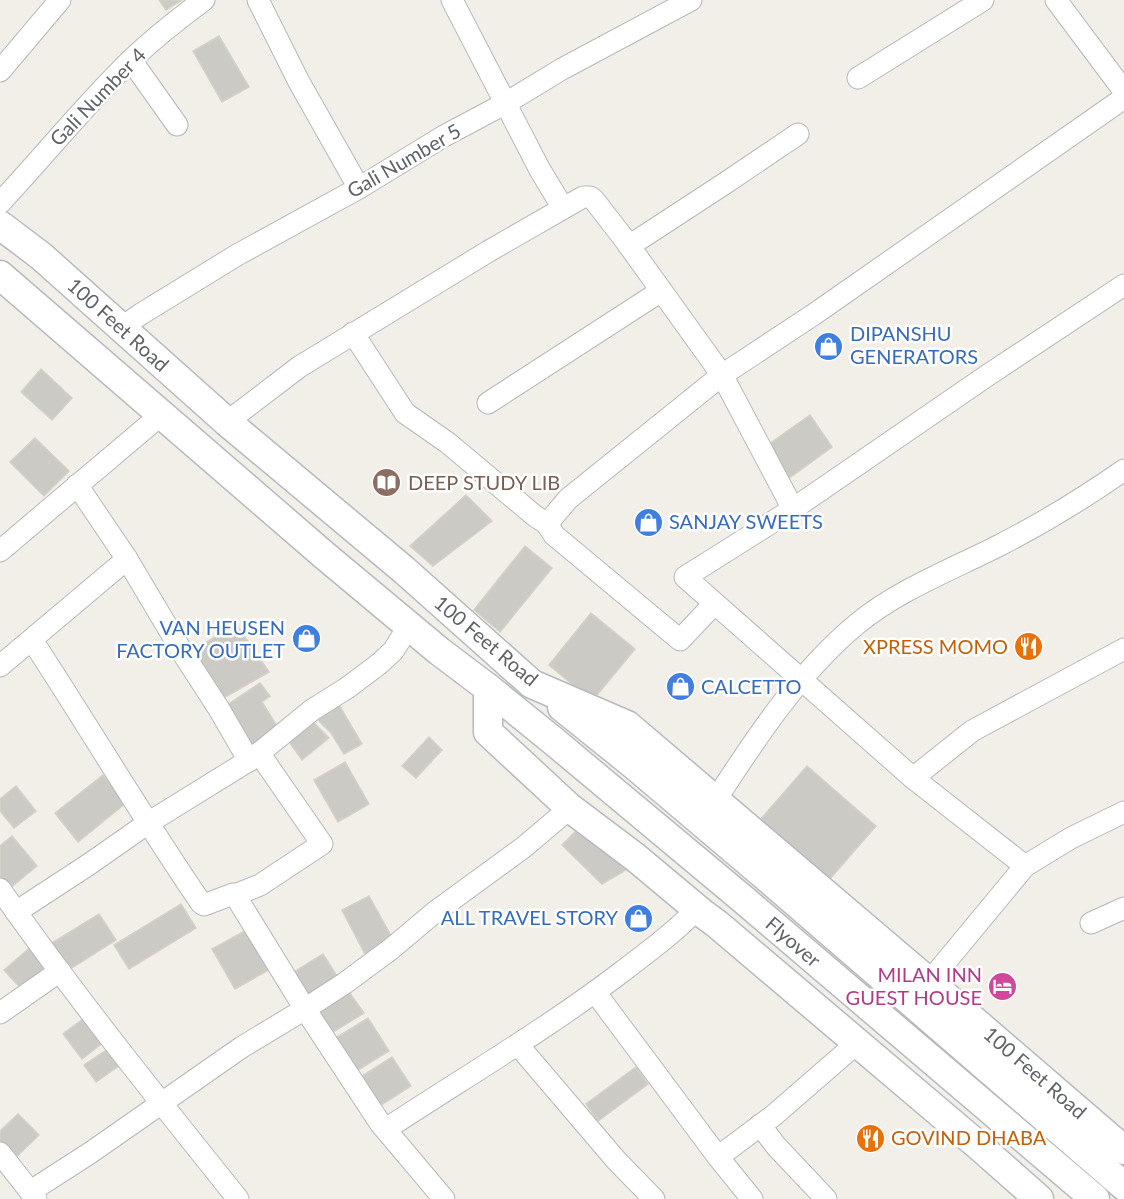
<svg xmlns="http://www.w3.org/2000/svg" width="1124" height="1199" font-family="Lato,sans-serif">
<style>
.building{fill:#cccac5;stroke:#d6d1c6;stroke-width:1.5}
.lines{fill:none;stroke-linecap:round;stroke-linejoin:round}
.street-casing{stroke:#b5b8bc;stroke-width:23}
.secondary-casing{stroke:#b6babf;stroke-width:31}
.street{stroke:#fff;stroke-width:21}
.secondary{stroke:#fff;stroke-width:28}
.labels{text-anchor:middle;stroke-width:5;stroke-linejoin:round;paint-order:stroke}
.street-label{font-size:20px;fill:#5f6368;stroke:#fff}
.shop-label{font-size:20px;fill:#366cbe;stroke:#fff;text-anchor:start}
.education-label{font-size:20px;fill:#785e54;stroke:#fff;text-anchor:start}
.food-label{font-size:20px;fill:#c56008;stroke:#fff;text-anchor:end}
.hotel-label{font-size:20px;fill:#b23c85;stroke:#fff;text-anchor:end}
</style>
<rect width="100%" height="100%" fill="#f1efe8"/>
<g class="building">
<polygon points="159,0 182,0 166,10"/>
<polygon points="219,36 249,87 222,102 193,51"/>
<polygon points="41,369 72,398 52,420 21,392"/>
<polygon points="810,415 832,447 788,479 765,447"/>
<polygon points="35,438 69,471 44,496 10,462"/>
<polygon points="466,495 492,521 433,566 410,546"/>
<polygon points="525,546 552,568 500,632 474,610"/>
<polygon points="591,613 635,649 592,701 549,665"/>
<polygon points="236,624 269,672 220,700 189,653"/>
<polygon points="260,683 270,696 262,702 279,729 253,753 224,707"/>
<polygon points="336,700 362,744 344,754 331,733 313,715"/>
<polygon points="312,721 329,738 302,760 287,739"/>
<polygon points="429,737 442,750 416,778 402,766"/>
<polygon points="345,762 369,804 338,822 314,780"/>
<polygon points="807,766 876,826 829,880 760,820"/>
<polygon points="103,775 126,803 78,842 55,813"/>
<polygon points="16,786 36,811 14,828 0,811 0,799"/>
<polygon points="578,829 626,870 602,884 562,845"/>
<polygon points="12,836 37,866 9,889 0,878 0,846"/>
<polygon points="369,896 395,943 367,958 342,910"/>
<polygon points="181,904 196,928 129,969 114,945"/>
<polygon points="99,914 116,940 64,973 47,946"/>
<polygon points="250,928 272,968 235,989 212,949"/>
<polygon points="33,945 53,968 25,993 4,970"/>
<polygon points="323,954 340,981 306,1002 289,975"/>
<polygon points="349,992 364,1013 330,1034 319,1011"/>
<polygon points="87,1016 105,1041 82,1059 63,1034"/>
<polygon points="368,1018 389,1051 355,1072 334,1039"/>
<polygon points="108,1049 120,1065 96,1082 84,1065"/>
<polygon points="392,1057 411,1086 375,1109 356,1080"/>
<polygon points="636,1067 648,1084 598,1121 586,1104"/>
<polygon points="18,1114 39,1135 12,1161 0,1149 0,1131"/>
</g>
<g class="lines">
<defs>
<g id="street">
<polyline points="258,0 299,82 359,188"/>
<polyline points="452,0 540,170 563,208"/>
<polyline points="1056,0 1124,91"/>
<polyline points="131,60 177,125"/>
<polyline points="0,71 60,0"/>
<polyline points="858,78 983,0"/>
<path d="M0,203C44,156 84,106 130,61C153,39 178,19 204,0"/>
<polyline points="629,246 727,182 798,134"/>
<polyline points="121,328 141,314 237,255 359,188 444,136 506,103 562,69 691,0"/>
<polyline points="353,333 405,413 448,443 535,516 547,524"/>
<polyline points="488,403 661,291"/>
<polyline points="227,422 299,367 489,251 583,197 590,197 594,200 625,240 722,375 793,509"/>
<polyline points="77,485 127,559 184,655 219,709 249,761"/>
<polyline points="0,551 162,414"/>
<polyline points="714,604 680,640 554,535 547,524 568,499 722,375 813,315 1124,98"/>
<path d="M32,640C89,727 142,817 201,903L204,905L233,894L235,895L305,1009L380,1123L444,1199"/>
<polyline points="0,666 127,559"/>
<polyline points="913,778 972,731 1124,649"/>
<path d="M715,801C755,739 800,671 857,624C898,590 953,569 1000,545C1043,523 1084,498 1124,470"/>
<polyline points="1025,866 913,778 685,577 793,509 988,375 1124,285"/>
<path d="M0,889C75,996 157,1098 238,1199"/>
<polyline points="235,895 260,885 322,844 259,753"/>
<polyline points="16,912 88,865 148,823 253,758 312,710 347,688 379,664 393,651 409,626"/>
<polyline points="1091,923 1124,908"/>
<polyline points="929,982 1025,866 1071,838 1124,812"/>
<polyline points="595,992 718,1157 752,1199"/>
<polyline points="0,1013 60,971"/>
<polyline points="518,1045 616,1160 654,1199"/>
<polyline points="760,1125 776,1146 826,1199"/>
<path d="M386,1129C465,1077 547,1029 623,971C649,951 675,932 697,909"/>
<polyline points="0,1153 36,1199"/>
<polyline points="718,1157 773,1116 857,1043"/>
<polyline points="31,1191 90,1153 242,1047 305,1009 345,983 391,949 435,912 524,847 570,808"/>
</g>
<g id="secondary">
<polyline points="0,225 41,256 227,422 404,570 532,684 627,725 929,982 1124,1150"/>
<polyline points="0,275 324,555 439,651 488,688 551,739 744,900 1095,1199"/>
<polyline points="488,688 488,732 570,808 635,857 702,913 717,924 979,1146 1039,1199"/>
<polyline points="562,707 634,765 764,875 1124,1186"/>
</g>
</defs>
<use href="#street" class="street-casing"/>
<use href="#secondary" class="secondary-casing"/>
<use href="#street" class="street"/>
<use href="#secondary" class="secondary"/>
</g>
<defs>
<symbol id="shop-disc" viewBox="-11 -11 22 22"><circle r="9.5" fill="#3f7fe0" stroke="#fff"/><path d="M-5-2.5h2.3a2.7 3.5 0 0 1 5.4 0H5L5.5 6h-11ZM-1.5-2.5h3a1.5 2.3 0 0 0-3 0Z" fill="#fff"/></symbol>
<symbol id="library-disc" viewBox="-11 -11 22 22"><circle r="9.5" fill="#8d6e63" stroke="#fff"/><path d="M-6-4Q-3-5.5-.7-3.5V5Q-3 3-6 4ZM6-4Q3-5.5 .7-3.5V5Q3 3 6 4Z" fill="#fff"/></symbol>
<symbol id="restaurant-disc" viewBox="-11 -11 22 22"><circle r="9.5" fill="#e8710a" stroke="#fff"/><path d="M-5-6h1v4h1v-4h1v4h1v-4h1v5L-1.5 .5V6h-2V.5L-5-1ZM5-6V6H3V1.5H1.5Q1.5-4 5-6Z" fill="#fff"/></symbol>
<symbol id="hotel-disc" viewBox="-11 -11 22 22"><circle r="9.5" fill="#d1479c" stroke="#fff"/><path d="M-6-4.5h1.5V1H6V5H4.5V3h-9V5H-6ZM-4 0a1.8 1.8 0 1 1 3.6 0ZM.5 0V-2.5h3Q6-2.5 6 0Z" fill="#fff"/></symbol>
</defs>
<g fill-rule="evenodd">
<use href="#shop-disc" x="812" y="330" width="33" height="33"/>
<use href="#library-disc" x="370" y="466" width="33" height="33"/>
<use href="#shop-disc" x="632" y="506" width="33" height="33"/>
<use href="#shop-disc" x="290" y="622" width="33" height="33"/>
<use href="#restaurant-disc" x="1012" y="630" width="33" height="33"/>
<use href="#shop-disc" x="664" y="670" width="33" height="33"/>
<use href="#shop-disc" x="622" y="902" width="33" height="33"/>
<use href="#hotel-disc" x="986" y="970" width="33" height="33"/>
<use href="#restaurant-disc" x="854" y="1122" width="33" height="33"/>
</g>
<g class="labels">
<g class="street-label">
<text transform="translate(98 97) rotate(-46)" y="7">Gali Number 4</text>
<text transform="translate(404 161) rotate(-30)" y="7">Gali Number 5</text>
<text transform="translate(118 325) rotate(42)" y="7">100 Feet Road</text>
<text transform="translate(486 641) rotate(40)" y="7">100 Feet Road</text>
<text transform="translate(793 942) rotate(41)" y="7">Flyover</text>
<text transform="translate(1035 1073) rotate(41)" y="7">100 Feet Road</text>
</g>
<g class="shop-label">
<text x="850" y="341">DIPANSHU<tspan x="850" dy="23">GENERATORS</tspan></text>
<text x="669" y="529">SANJAY SWEETS</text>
<text x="285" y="635" text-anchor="end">VAN HEUSEN<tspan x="285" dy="23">FACTORY OUTLET</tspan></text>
<text x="701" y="694">CALCETTO</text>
<text x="618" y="925" text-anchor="end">ALL TRAVEL STORY</text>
</g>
<g class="education-label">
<text x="408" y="490">DEEP STUDY LIB</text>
</g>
<g class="food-label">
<text x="1008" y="654">XPRESS MOMO</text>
<text x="891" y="1145" text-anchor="start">GOVIND DHABA</text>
</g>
<g class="hotel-label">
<text x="982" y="982">MILAN INN<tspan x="982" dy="23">GUEST HOUSE</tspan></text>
</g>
</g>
</svg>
